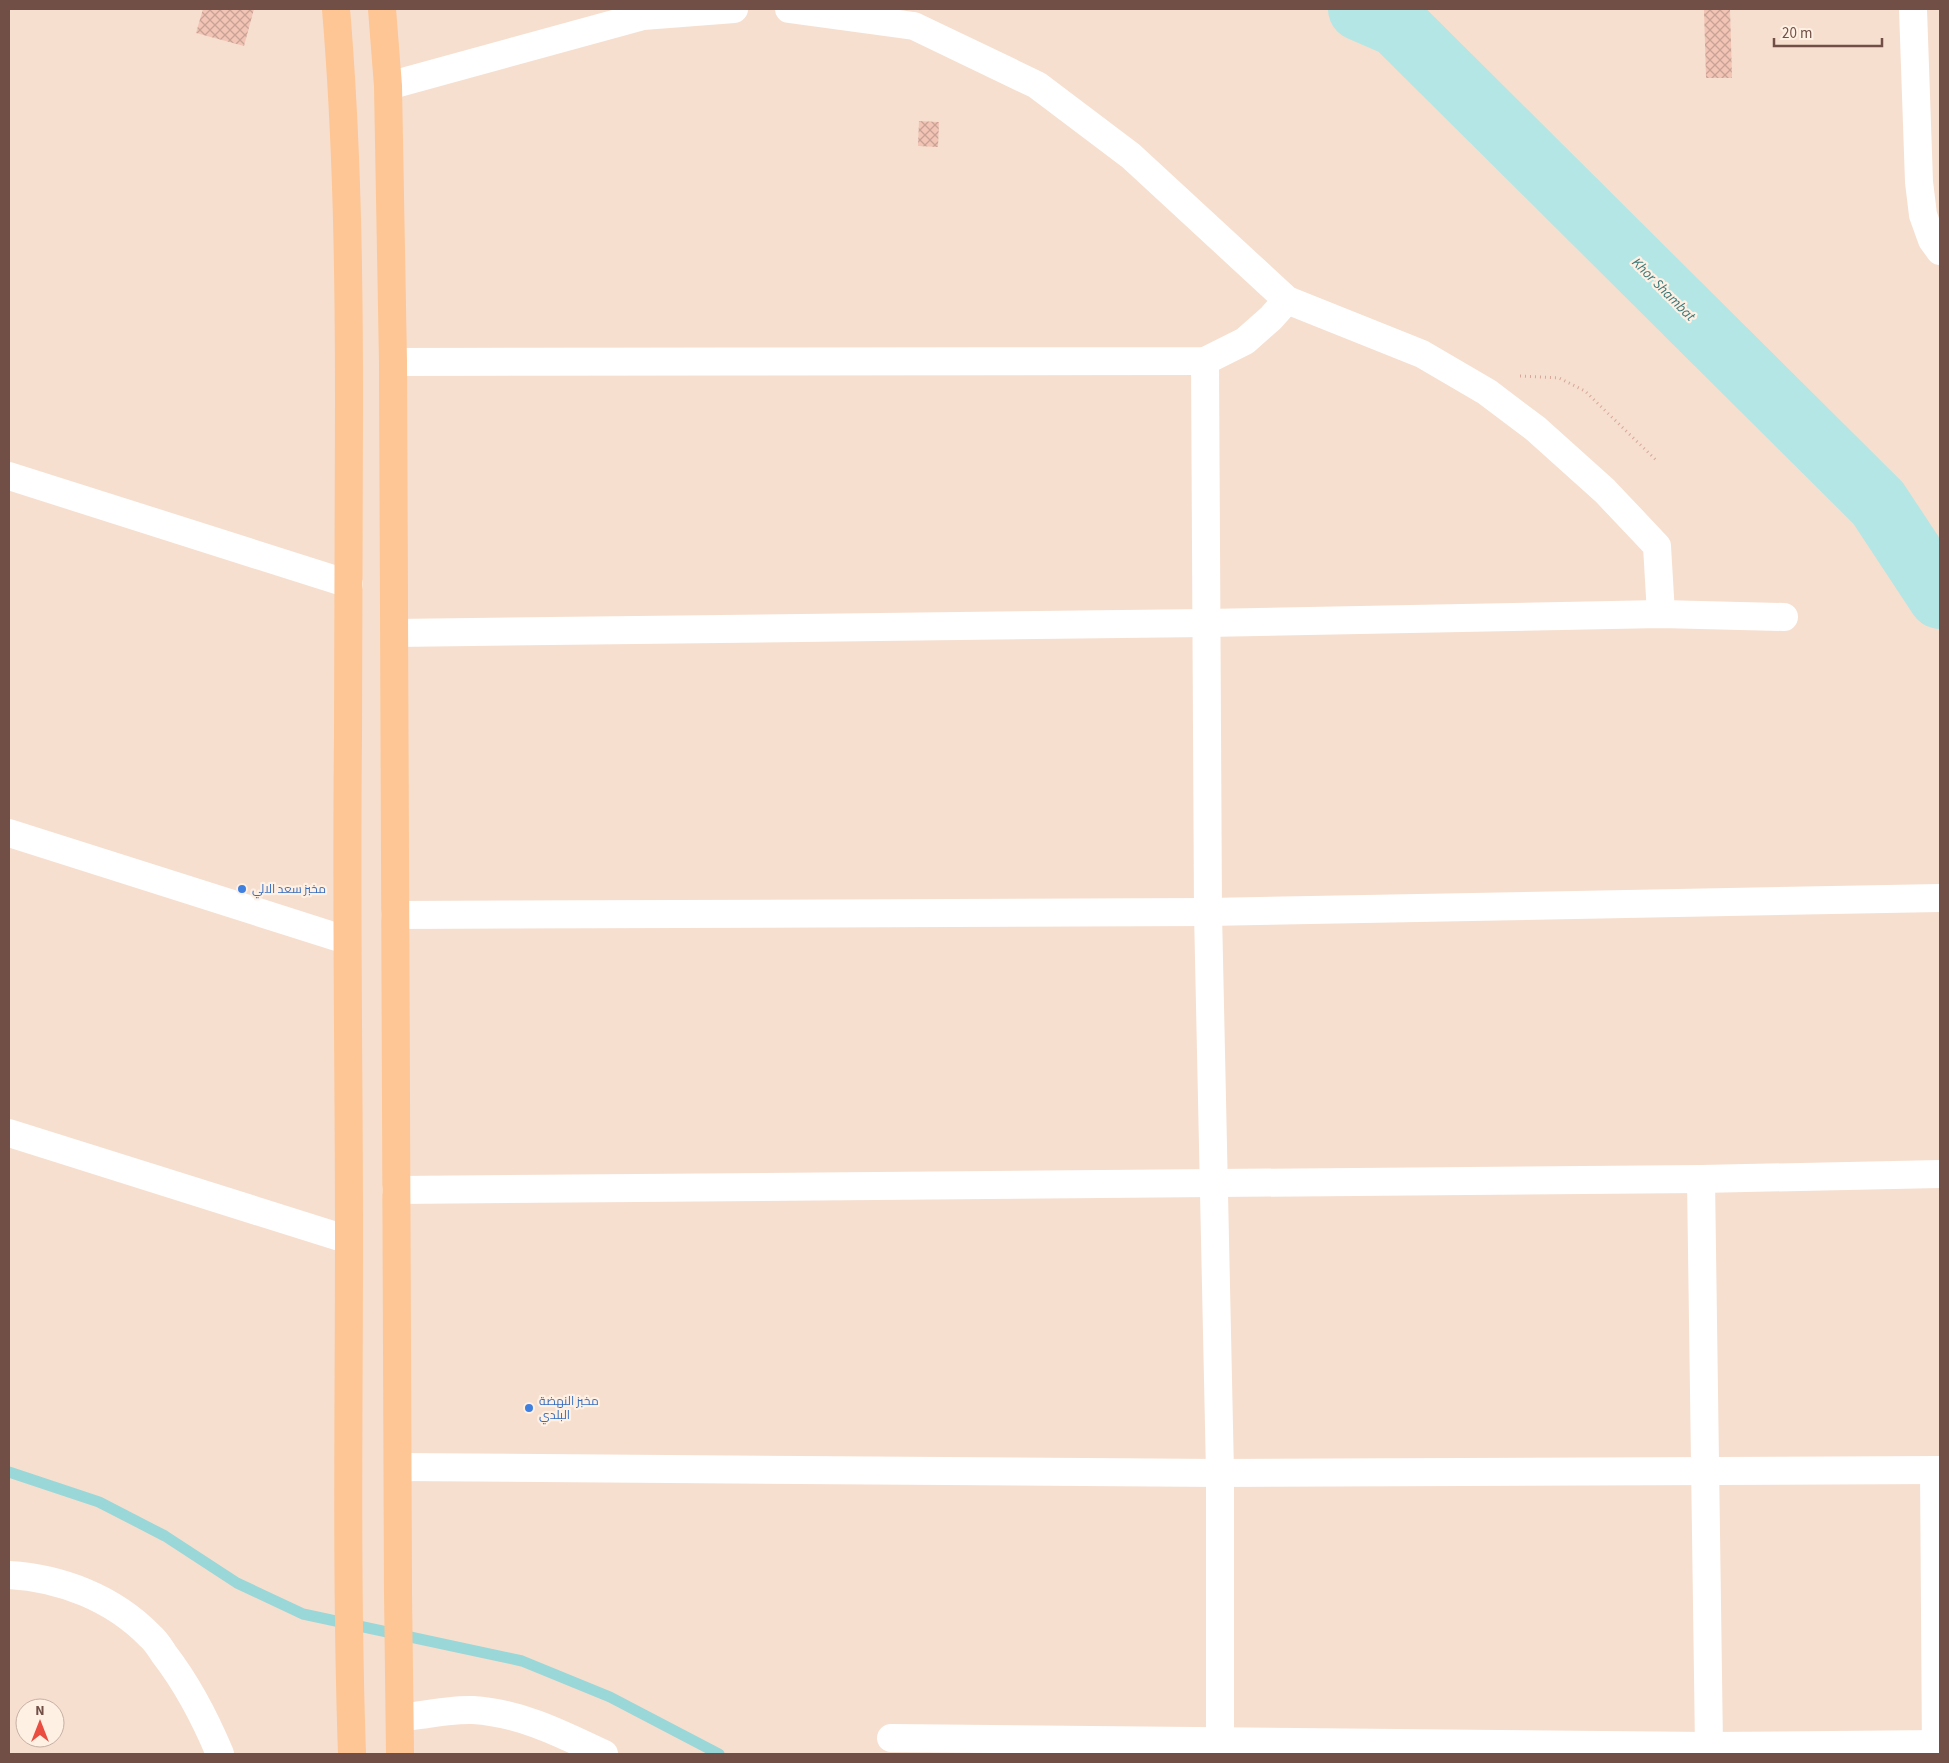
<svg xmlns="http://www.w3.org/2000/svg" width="1949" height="1763" font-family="'Source Sans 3',Cairo,sans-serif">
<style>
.residential{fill:#f6dfcf;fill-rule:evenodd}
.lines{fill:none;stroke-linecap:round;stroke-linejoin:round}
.stream{stroke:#99d7d8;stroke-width:11}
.river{stroke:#b3e6e5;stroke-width:64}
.building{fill:url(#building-cross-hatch)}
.path{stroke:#d6a799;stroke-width:3;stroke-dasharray:1 4;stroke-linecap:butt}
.minor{stroke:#fff;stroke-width:28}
.major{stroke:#fdc694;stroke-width:28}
.shop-dot{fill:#3f7fe0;stroke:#fff0e4;stroke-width:2}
.labels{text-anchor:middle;stroke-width:4.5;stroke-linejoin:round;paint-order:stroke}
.shop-label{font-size:12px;fill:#366cbe;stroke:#fff0e4;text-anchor:start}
.water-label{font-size:14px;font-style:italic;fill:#3a7878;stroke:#fff0e4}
</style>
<defs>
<pattern id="building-cross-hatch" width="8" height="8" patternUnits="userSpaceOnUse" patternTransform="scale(1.25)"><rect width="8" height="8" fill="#f2c4b5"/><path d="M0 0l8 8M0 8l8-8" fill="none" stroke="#c8a295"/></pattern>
</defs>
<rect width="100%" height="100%" fill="#fcecde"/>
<path class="residential" d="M9,9H1940V1754H9ZM25,1708H55V1738H25Z"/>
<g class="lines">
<polyline class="stream" points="9,1472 99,1502 165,1536 237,1583 303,1614 522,1661 610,1697 719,1754"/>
<polyline class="river" points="1360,9 1397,25 1878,503 1940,597"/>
</g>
<g class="building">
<polygon points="203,9 254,9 244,46 196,33"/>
<polygon points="1730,9 1732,78 1706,78 1704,10"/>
<polygon points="919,121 939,122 938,147 918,146"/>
</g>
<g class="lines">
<polyline class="path" points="1520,376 1559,378 1585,391 1657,461"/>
<g class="minor">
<polyline points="789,9 914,26 1037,85 1131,156 1287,300 1422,354 1487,392 1536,429 1605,491 1657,546 1661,614"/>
<polyline points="1913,9 1919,182 1923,215 1932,240 1940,251"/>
<polyline points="388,86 643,16 734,9"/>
<polyline points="1205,361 1208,912 1220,1473 1220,1742"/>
<polyline points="393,362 1205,361 1245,341 1271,318 1287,300"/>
<polyline points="9,476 349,584"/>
<polyline points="395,633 1206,623 1661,614 1784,617"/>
<polyline points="9,833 346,940"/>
<polyline points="395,915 1208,912 1940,898"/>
<polyline points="9,1133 349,1240"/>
<polyline points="1701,1179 1709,1746"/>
<polyline points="396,1190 1701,1179 1940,1174"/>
<polyline points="398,1467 1220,1473 1940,1470"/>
<polyline points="1934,1470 1936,1754"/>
<path d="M9,1575C61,1578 113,1598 150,1636C156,1641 160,1648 164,1654C188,1685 205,1718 220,1754"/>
<path d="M400,1718C422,1715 452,1709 473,1710C521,1713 562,1734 604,1754"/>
<polyline points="891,1738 1709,1746 1940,1744"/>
</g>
<g class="major">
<path d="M336,9C347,140 349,271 349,403C349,514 349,625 348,737C346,903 349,1070 349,1237C349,1409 346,1582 352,1754"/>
<polyline points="382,9 388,86 393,362 398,1592 400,1754"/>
</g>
</g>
<g class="shop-dot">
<circle cx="242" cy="889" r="5"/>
<circle cx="529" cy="1408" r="5"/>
</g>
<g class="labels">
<g class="shop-label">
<text x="252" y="893">مخبز سعد الالي</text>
<text x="539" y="1405">مخبز النهضة<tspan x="539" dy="14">البلدي</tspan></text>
</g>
<g class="water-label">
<text transform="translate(1664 289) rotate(45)" y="5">Khor Shambat</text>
</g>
</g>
<rect width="1949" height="1763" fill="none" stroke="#724f46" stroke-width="20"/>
<g transform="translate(40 1723)"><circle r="24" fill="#fff0e4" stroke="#c7b0a5"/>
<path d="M0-4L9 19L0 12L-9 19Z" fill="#ea4c3f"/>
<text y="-8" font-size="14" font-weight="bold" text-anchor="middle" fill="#724f46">N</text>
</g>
<path d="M1774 38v8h108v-8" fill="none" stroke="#724f46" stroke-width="2.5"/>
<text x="1782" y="38" font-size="15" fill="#724f46" stroke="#fff0e4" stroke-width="4" paint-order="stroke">20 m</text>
</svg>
